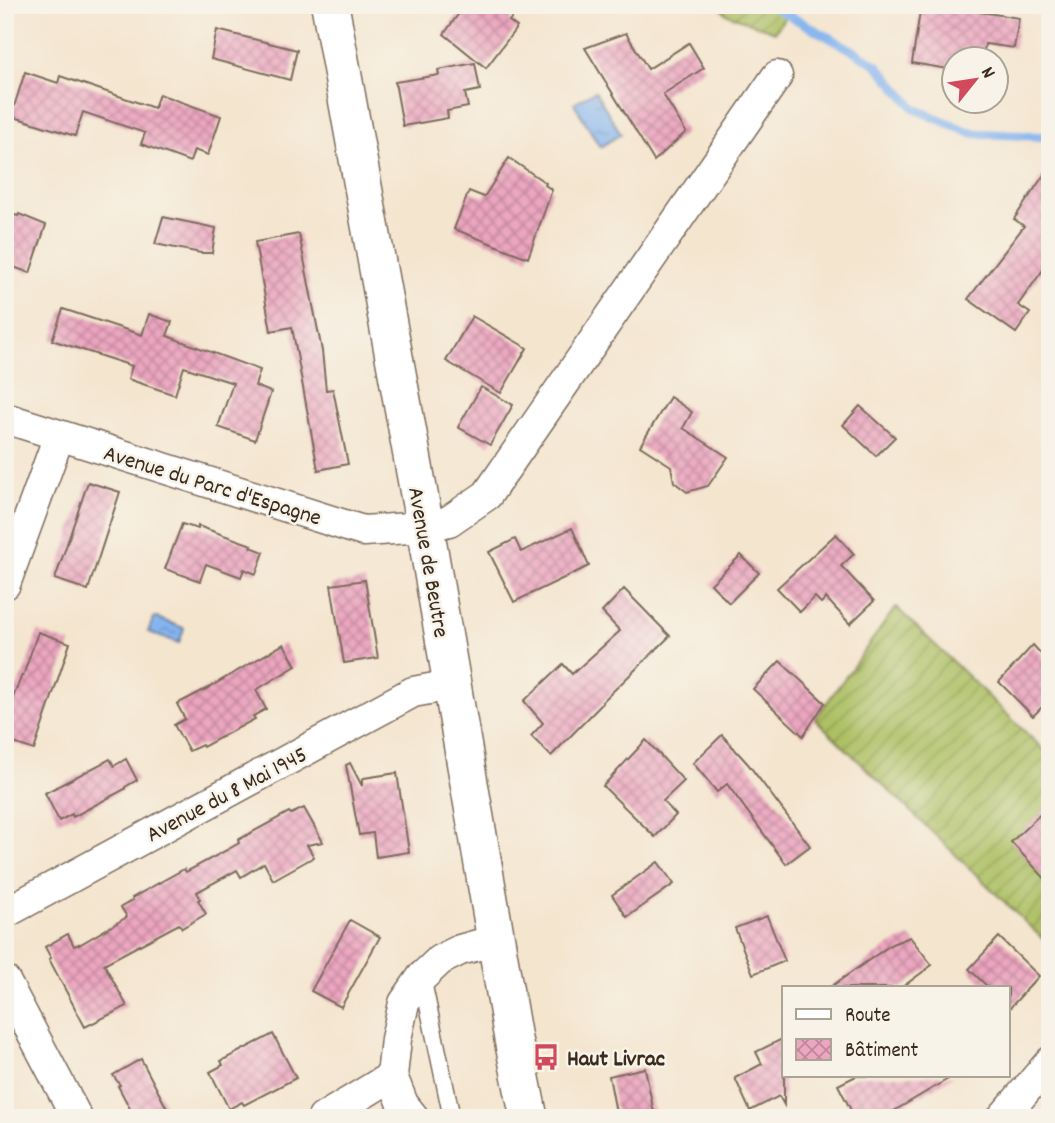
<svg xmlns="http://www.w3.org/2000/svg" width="1055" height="1123" font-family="Dekko,sans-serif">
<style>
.garden{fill:url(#garden-furrows);stroke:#747540;stroke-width:2}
.water{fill:url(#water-ripples);stroke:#606f86;stroke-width:2}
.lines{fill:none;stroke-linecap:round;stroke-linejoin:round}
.stream{stroke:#84b4ef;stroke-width:9}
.building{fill:url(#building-cross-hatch)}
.service-casing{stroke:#7c6b5c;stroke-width:19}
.minor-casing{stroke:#7c6b5c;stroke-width:33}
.tertiary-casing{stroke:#7c6b5c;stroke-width:40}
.service{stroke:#fff;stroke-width:16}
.minor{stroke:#fff;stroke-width:30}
.tertiary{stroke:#fff;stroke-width:37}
.labels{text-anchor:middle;stroke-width:5;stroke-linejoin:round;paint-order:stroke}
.street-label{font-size:23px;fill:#3b2a1e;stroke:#f7f3e8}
.poi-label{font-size:23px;font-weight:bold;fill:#3b2a1e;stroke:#f7f3e8;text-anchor:start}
</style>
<defs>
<pattern id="garden-furrows" width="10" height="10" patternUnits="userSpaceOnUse" patternTransform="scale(1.75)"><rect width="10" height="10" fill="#adc063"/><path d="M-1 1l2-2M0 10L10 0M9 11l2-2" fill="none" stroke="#8e9c51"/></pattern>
<pattern id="water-ripples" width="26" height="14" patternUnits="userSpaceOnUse" patternTransform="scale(1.75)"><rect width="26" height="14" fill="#84b4ef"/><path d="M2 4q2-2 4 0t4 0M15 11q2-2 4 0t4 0" fill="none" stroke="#6d93c1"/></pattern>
<pattern id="building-cross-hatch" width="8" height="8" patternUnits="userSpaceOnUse" patternTransform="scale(1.75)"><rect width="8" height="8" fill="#eca6c0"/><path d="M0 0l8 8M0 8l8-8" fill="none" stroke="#c0879b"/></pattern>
</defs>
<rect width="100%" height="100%" fill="#f7f3e8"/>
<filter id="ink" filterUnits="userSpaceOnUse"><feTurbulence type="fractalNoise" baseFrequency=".0143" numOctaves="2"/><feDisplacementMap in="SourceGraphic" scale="14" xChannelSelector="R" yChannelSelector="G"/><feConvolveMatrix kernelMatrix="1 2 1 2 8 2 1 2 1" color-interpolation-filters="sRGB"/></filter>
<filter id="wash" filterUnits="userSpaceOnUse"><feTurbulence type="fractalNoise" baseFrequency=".00686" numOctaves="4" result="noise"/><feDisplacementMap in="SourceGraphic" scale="28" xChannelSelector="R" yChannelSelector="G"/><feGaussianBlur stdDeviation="1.57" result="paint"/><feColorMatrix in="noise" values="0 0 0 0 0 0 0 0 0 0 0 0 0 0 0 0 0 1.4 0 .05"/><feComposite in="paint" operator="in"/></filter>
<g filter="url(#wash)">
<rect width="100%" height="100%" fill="#f4e5cf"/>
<g class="garden">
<polygon points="718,5 793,5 775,32 726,14"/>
<polygon points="896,607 1050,756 1050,946 815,719"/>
</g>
<g class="water">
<polygon points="595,91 621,134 600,147 574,103"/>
<polygon points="154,617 184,628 179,643 148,632"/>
</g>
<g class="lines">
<polyline class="stream" points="770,5 854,51 877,65 915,109 971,133 1050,137"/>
</g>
<g id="blocks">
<g class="building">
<polygon points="465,5 521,5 509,21 517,27 486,68 444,34"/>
<polygon points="921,5 957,5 956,8 1019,18 1014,48 985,44 983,60 954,60 954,70 912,63"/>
<polygon points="217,30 297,50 290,80 211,59"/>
<polygon points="626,33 648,69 689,43 704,68 663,94 686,132 654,161 585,48"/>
<polygon points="475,63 480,90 465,93 468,107 447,111 448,118 403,126 395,82 439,75 438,70"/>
<polygon points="25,72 58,83 60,76 154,108 159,94 221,116 208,155 194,150 190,162 141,144 145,133 83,112 75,136 11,116"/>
<polygon points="509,158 546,183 545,185 552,190 528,258 454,229 469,191 484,197"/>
<polygon points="1050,166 1050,260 1018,305 1030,313 1016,333 968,299 1024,226 1014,219"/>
<polygon points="11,214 18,216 19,214 46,225 30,273 5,264 5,233"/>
<polygon points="163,217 216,228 212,253 201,253 155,244"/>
<polygon points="299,234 322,351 326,390 333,389 348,464 318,470 292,327 271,331 255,242"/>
<polygon points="63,309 142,335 149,314 172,322 167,336 260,370 255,386 271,392 255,440 218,427 233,383 184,367 175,395 128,379 132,366 52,340"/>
<polygon points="472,316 527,348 501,393 446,361"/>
<polygon points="481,387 513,405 490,445 458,427"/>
<polygon points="670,397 692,412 683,428 728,457 708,486 687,492 674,482 671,466 640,446"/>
<polygon points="860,406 895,437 876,456 843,425"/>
<polygon points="88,482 120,492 88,590 55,579"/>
<polygon points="182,524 198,529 198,526 252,545 251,547 264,552 256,574 244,569 241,577 206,564 200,581 165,569"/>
<polygon points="572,528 589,566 514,602 489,552 515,539 521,552"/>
<polygon points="836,534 854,554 841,566 874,601 850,624 826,598 821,603 815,597 800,612 777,588"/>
<polygon points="741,555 759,573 729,603 711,584"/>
<polygon points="365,580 378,658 344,663 331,585"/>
<polygon points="624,589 670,636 602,702 603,703 551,756 531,736 543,723 524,701 563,664 572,674 620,631 602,612"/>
<polygon points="38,632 70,643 34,750 5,740 5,728 13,706 10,705 22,675 23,676"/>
<polygon points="284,644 296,666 256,690 266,709 253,716 255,719 203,747 202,745 189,751 174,725 185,719 177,704 206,689"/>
<polygon points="1033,645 1050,664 1050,699 1033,716 999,682"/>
<polygon points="780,661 825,703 803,736 753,689"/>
<polygon points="722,735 748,764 810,846 786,864 727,784 717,792 693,763"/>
<polygon points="646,740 684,781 663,801 676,815 655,837 603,786"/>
<polygon points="110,759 114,766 126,759 137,780 125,787 125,789 73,817 72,814 59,821 45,793"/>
<polygon points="350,763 362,786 362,780 364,778 397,773 409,852 376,857 373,833 359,835 346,765"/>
<polygon points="1050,805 1050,884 1011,842"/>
<polygon points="304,808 323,842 307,845 314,857 273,880 264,863 241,877 237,870 197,892 200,899 198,900 206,914 182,928 179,924 104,964 127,1006 85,1027 49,959 51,958 45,947 68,934 74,946 79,944 79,945 127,917 121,907 133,900 132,898 184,869 186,872 227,850 239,843 238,840 289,812 291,814"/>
<polygon points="658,862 674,884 627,917 612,895"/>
<polygon points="767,916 785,961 753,974 735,928"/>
<polygon points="350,920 380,937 341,1007 311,991"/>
<polygon points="910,937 932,965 901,988 829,988 892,944"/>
<polygon points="999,937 1039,976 1008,1010 1008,988 989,988 969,969"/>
<polygon points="273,1034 296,1078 244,1105 242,1102 229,1109 210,1072 223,1065 221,1061"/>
<polygon points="784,1038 784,1105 779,1096 750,1111 735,1078 762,1064 756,1052"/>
<polygon points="141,1059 172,1118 135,1118 118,1086 120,1085 113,1075"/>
<polygon points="645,1068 655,1118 617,1118 609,1076"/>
<polygon points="856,1076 953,1076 882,1118 855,1118 838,1085"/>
</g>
</g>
</g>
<g filter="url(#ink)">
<use href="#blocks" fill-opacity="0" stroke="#7c6b5c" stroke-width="2"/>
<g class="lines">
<defs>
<polyline id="service" points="422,977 452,1118"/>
<g id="minor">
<polyline points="5,418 363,531 425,527 449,521 487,495 777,76"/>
<polyline points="5,584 59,436"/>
<polyline points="5,913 413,692 451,685"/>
<polyline points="5,981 77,1118"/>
<polyline points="323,1118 392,1076"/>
<polyline points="414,1118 403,1104 392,1076 396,1039 404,1003 422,977 440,960 460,950 496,940"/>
<polyline points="1002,1118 1050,1062"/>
</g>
<polyline id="tertiary" points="330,5 425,527 513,1039 529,1118"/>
</defs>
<use href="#service" class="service-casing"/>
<use href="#minor" class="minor-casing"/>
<use href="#tertiary" class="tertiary-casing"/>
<use href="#service" class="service"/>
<use href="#minor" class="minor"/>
<use href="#tertiary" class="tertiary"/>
</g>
</g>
<defs>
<symbol id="bus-bare" viewBox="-9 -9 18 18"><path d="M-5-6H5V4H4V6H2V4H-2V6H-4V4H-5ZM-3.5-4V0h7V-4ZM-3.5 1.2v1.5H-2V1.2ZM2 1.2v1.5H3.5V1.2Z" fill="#d1495b" stroke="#f7f3e8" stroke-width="2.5" paint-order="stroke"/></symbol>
</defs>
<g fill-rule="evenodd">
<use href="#bus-bare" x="527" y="1038" width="38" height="38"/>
</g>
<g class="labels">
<g class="street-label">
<text transform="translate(213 484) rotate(17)" y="8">Avenue du Parc d'Espagne</text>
<text transform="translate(430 562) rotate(80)" y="8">Avenue de Beutre</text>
<text transform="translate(226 793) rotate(-28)" y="8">Avenue du 8 Mai 1945</text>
</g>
<g class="poi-label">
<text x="567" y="1065">Haut Livrac</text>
</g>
</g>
<rect width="1055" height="1123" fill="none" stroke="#f7f3e8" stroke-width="28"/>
<rect x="782" y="986" width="228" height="91" fill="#f7f3e8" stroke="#aca397" stroke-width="2"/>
<rect x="796" y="1009" width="35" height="10" fill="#ffffff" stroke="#aca397" stroke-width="2"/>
<text x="845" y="1021" font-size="21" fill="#3b2a1e">Route</text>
<rect x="796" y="1039" width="35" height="21" fill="url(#building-cross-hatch)" stroke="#aca397" stroke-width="2"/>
<text x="845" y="1056" font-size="21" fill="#3b2a1e">Bâtiment</text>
<g transform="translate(975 80) rotate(60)"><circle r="33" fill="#f7f3e8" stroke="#aca397" stroke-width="2"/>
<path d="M0-5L12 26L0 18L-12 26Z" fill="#d1495b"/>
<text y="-10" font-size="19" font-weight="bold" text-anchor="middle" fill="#3b2a1e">N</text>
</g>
</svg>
